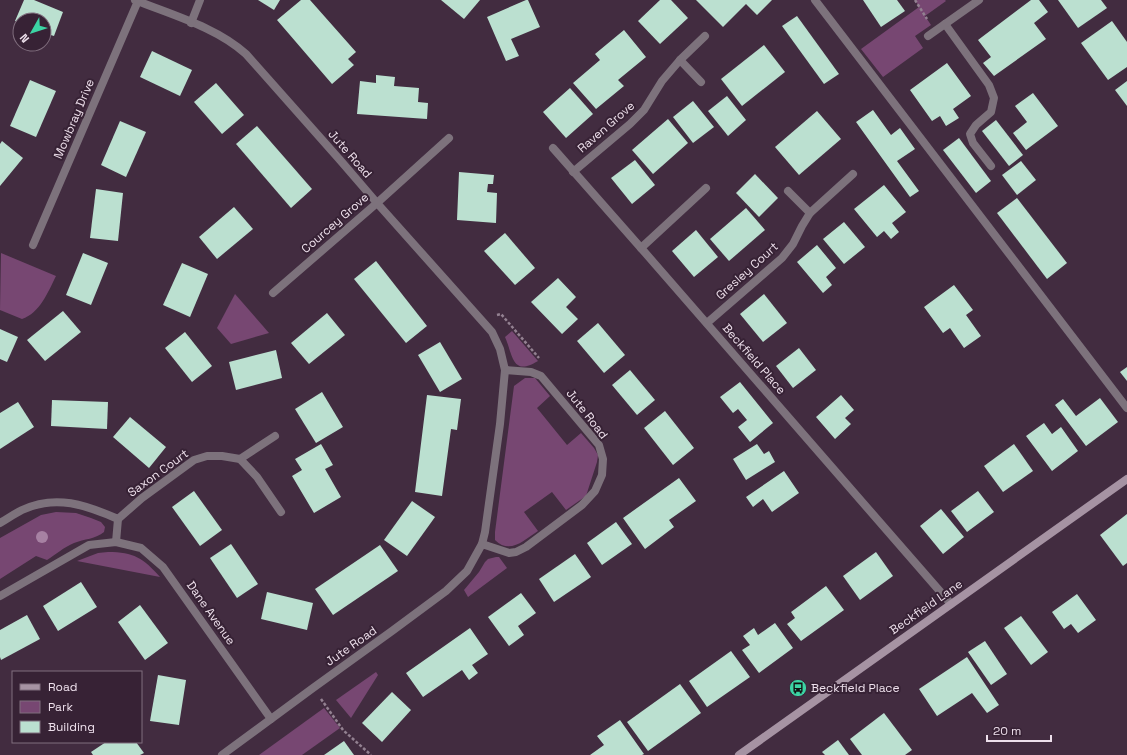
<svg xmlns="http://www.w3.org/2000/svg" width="1127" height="755" font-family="'Space Grotesk',sans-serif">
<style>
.green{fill:#774772}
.building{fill:#bbe0d0}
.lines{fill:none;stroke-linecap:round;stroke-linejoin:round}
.path{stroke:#938191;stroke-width:2.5;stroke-dasharray:3 2;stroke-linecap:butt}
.lane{stroke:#7d727c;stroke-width:8}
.street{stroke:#7d727c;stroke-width:8}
.secondary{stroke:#a693a3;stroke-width:8}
.tree{fill:#a781a3}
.labels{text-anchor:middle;stroke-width:4;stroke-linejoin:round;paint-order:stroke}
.street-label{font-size:12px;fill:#eee0ec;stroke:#372235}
.poi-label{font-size:12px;fill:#eee0ec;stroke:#372235;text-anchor:start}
</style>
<rect width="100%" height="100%" fill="#422c40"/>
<g class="green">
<polygon points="915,0 945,0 946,1 925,16 931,25 915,36 923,48 883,77 861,49 919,7"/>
<path d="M1,253L56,276C48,292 40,313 22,319L0,310Z"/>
<polygon points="235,294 269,333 231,344 217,328"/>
<path d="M512,331L538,361C512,377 513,355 505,337Z"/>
<path d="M525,378H535L550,396L537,408L567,445L581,433L594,448L598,455L597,462L586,496L566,510L552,492L524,512L538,531C524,540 510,555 495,540V532L514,386Z"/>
<path d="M56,512L76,513L91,518L101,522L105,527L104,532C96,539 84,539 74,543C64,547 55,555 47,560L36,556L0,579V538L41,515Z"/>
<path d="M108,552C134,552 143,558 160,577L77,561L98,553Z"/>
<polygon points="496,557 499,557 507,568 468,597 464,590 479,572 485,562 488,559"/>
<polygon points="376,672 378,675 351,718 336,700"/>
<polygon points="324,708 340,728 302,755 259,755"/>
</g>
<g class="building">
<polygon points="24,0 34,0 63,12 54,36 44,33 44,20 20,20 20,23 15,21"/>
<polygon points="258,0 280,0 274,10"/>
<polygon points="301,0 310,0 356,52 348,59 354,65 332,84 277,20"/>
<polygon points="441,0 480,0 464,19"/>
<polygon points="526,0 528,0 540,27 511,39 519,56 506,61 487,17"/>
<polygon points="660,0 671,0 688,18 660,44 638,21"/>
<polygon points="696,0 772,0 757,15 746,4 723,27"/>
<polygon points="863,0 897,0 905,11 881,27"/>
<polygon points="1031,0 1039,0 1048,12 1034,23 1046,39 994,76 983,63 991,57 978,40"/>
<polygon points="1058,0 1101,0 1107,8 1078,28"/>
<polygon points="797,16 839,74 824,84 782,26"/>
<polygon points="1112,21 1127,42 1127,67 1108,80 1081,43"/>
<polygon points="624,30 646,57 618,80 624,86 596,109 573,83 600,60 595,54"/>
<polygon points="764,45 785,72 742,106 721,79"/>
<polygon points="152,51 192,70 180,96 140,77"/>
<polygon points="947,63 971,96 953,109 959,118 946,126 940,116 932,121 910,90"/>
<polygon points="376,75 395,77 394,86 419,88 418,102 428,103 427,119 357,114 360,81 376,83"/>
<polygon points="30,80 56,91 36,137 10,126"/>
<polygon points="1127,81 1127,106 1115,90"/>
<polygon points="216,83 244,115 222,134 194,102"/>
<polygon points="570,88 593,114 566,138 543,112"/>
<polygon points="1033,93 1058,126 1026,150 1013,133 1027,122 1015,106"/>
<polygon points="727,96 746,120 728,136 708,111"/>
<polygon points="693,101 714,127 693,143 673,117"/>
<polygon points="873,110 891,135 900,128 915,149 897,161 919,191 910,197 856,122"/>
<polygon points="817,111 841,139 799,175 775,147"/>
<polygon points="668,119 688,143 653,174 632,150"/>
<polygon points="996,120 1023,155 1009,166 982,131"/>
<polygon points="120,121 146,132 126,177 101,165"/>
<polygon points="257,126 312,189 291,208 236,144"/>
<polygon points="959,138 991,181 976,193 943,150"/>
<polygon points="2,141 23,158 0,186 0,144"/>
<polygon points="635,160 655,185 632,204 611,178"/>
<polygon points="1021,161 1036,180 1017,195 1002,175"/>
<polygon points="459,172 494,175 493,184 488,184 487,192 497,193 496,223 457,220"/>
<polygon points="755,174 778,198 759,217 736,193"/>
<polygon points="884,185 906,212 892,223 899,232 891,239 884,231 877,237 854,209"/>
<polygon points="96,189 123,193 118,241 90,238"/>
<polygon points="1017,198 1067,263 1047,279 997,213"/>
<polygon points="234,207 253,229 217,259 199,237"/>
<polygon points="746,208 765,230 729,261 710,239"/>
<polygon points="844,222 865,247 844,264 823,239"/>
<polygon points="696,230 718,257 694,277 672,251"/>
<polygon points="505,233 535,268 515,285 484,251"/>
<polygon points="817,245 836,268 826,277 832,285 823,293 797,262"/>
<polygon points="83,253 108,263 91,305 66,295"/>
<polygon points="376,261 427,326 406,343 354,279"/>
<polygon points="182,263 208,274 190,317 163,305"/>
<polygon points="558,278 576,297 566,307 578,319 562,334 531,302"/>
<polygon points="954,285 973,310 966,315 981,336 964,348 950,328 943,333 924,307"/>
<polygon points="764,294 787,323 763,342 740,314"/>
<polygon points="63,311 81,332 45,361 27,340"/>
<polygon points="327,313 345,335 309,364 291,343"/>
<polygon points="598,323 625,355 604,373 577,341"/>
<polygon points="0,329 18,337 7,362 0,359"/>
<polygon points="185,332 212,366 192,382 165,348"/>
<polygon points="440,342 462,379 440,392 418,355"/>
<polygon points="799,348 816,370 793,388 776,366"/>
<polygon points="276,350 282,378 236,390 229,362"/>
<polygon points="1127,367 1127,381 1120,372"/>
<polygon points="630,370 655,400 637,415 612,385"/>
<polygon points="740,382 773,423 750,442 738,427 747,420 738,409 733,413 720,397"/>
<polygon points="322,392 343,427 316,443 295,409"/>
<polygon points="427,395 461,399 457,430 451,429 442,496 415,492"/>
<polygon points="841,395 854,410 845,418 851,424 835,439 816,417"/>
<polygon points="1100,398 1118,422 1086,446 1055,405 1063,399 1076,416"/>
<polygon points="52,400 108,402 107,429 51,426"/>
<polygon points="18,402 34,427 0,449 0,413"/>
<polygon points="665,411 694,448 673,465 644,428"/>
<polygon points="130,417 166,447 149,468 113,437"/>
<polygon points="1044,423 1052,434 1061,427 1078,451 1052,471 1026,436"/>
<polygon points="321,444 333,465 325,469 341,497 314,513 292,476 302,470 295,459"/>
<polygon points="757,444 764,454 769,451 775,462 746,480 733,459"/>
<polygon points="1014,444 1033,471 1003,492 984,466"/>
<polygon points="784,471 799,493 772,512 763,499 753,507 746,497"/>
<polygon points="679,478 696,501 669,520 674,527 645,549 623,518"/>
<polygon points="194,491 222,530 200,546 172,507"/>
<polygon points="978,491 994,512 967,532 951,511"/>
<polygon points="412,501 435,517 407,556 384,540"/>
<polygon points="941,509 964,537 943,554 920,526"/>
<polygon points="1127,514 1127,563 1123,566 1100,535"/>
<polygon points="616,522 632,544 602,565 587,543"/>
<polygon points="231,544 258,584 237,598 210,558"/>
<polygon points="380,545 398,571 333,615 315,589"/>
<polygon points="876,552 893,576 860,600 843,576"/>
<polygon points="575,554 591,577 554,602 539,579"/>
<polygon points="81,582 97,607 58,631 43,606"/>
<polygon points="826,586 844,610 801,641 787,624 795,618 791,612"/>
<polygon points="267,592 313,603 307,630 261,619"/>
<polygon points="521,593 536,613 518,626 524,635 509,646 488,617"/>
<polygon points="1077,594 1096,620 1078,633 1071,624 1064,629 1052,612"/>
<polygon points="140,605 168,643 145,660 118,622"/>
<polygon points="27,615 40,639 1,660 0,657 0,630"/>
<polygon points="1021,616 1048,652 1031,665 1004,628"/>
<polygon points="775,623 793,648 759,673 742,650 750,645 743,636 754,628 758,635"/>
<polygon points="470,628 488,654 472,665 478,673 469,680 462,670 423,697 406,673"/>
<polygon points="985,641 1007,674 991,685 968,652"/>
<polygon points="731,651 750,677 707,707 689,681"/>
<polygon points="967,657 999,705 987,713 972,693 937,716 919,689"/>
<polygon points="158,675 186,680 179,725 150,721"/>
<polygon points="680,684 701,713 648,751 627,722"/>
<polygon points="392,692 411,710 382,742 362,723"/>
<polygon points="884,713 912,750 905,755 862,755 850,739"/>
<polygon points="620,720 644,754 642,755 590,755 604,745 597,736"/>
<polygon points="838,740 849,755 825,755 822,752"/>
<polygon points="344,741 354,755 324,755"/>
<polygon points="106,742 136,742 144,753 140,755 93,755 91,752"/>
</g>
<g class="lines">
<g class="path">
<polyline points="915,0 927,19"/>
<polyline points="497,315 501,314 539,358"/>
<polyline points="321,699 343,730 371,755"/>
</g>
<g class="lane">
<polyline points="815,0 1127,408"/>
<polyline points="945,24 989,85 994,98 991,112 976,125 970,134 973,143 991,166"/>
<polyline points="641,248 706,188"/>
</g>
<g class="street">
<path d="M135,0C172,15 216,27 246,54L340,160L377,203L492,332L500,349L505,370L500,424L485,532L482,544L467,571L446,591L392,631L313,688L222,755"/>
<polyline points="191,23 200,0"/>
<polyline points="928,36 979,0"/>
<polyline points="680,60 701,82"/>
<polyline points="553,148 641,248 951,604"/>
<polyline points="573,172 630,124 644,110 662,81 680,60 705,36"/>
<polyline points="788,191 810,213"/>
<polyline points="33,245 138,1"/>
<polyline points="273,293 377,203 449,138"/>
<polyline points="707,323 782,258 793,244 802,226 810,213 853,174"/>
<polyline points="240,459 275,436"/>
<polyline points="118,519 142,498 194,460 207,456 222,456 240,459 257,477 281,512"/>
<path d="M0,523C7,519 14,514 22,510C56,494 86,505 118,519L116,542"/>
<polyline points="482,544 509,553 516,552 526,547 582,505 595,491 602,475 603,459 599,445 541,376 531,372 505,370"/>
<polyline points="0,596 89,545 116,542 141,548 163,567 271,719"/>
</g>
<polyline class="secondary" points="739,755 1127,479"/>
</g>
<circle class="tree" cx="42" cy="537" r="6"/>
<defs>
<symbol id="bus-disc" viewBox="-11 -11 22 22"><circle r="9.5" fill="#3cd4a4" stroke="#372235"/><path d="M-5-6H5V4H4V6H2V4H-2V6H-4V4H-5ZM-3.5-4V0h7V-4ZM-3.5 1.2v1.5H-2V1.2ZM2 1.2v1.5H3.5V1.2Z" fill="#111"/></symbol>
</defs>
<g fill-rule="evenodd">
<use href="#bus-disc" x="788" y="678" width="20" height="20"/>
</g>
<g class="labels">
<g class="street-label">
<text transform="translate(74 119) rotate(-67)" y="4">Mowbray Drive</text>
<text transform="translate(606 127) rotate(-41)" y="4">Raven Grove</text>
<text transform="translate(350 154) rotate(49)" y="4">Jute Road</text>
<text transform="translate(335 223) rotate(-41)" y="4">Courcey Grove</text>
<text transform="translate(747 271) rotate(-42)" y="4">Gresley Court</text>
<text transform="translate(754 359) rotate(49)" y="4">Beckfield Place</text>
<text transform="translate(587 414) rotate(52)" y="4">Jute Road</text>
<text transform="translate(158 473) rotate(-36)" y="4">Saxon Court</text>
<text transform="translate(926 607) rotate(-35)" y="4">Beckfield Lane</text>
<text transform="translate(211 613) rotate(55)" y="4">Dane Avenue</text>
<text transform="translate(351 646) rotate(-35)" y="4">Jute Road</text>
</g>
<g class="poi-label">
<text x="811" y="692">Beckfield Place</text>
</g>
</g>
<rect x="12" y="671" width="130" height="72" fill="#372235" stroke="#806e7e"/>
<rect x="20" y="684" width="20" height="6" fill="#a693a3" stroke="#806e7e"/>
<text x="48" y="691" font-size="12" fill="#eee0ec">Road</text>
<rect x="20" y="701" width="20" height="12" fill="#774772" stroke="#806e7e"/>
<text x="48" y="711" font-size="12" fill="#eee0ec">Park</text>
<rect x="20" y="721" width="20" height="12" fill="#bbe0d0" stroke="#806e7e"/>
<text x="48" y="731" font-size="12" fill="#eee0ec">Building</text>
<g transform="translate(32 32) rotate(231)"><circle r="19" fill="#372235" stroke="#806e7e"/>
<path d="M0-3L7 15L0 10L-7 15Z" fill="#3cd4a4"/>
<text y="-6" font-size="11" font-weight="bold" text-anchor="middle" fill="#eee0ec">N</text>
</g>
<path d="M987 735v6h64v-6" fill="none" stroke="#eee0ec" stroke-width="2"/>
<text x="993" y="735" font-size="12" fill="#eee0ec" stroke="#372235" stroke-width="3" paint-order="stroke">20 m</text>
</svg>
